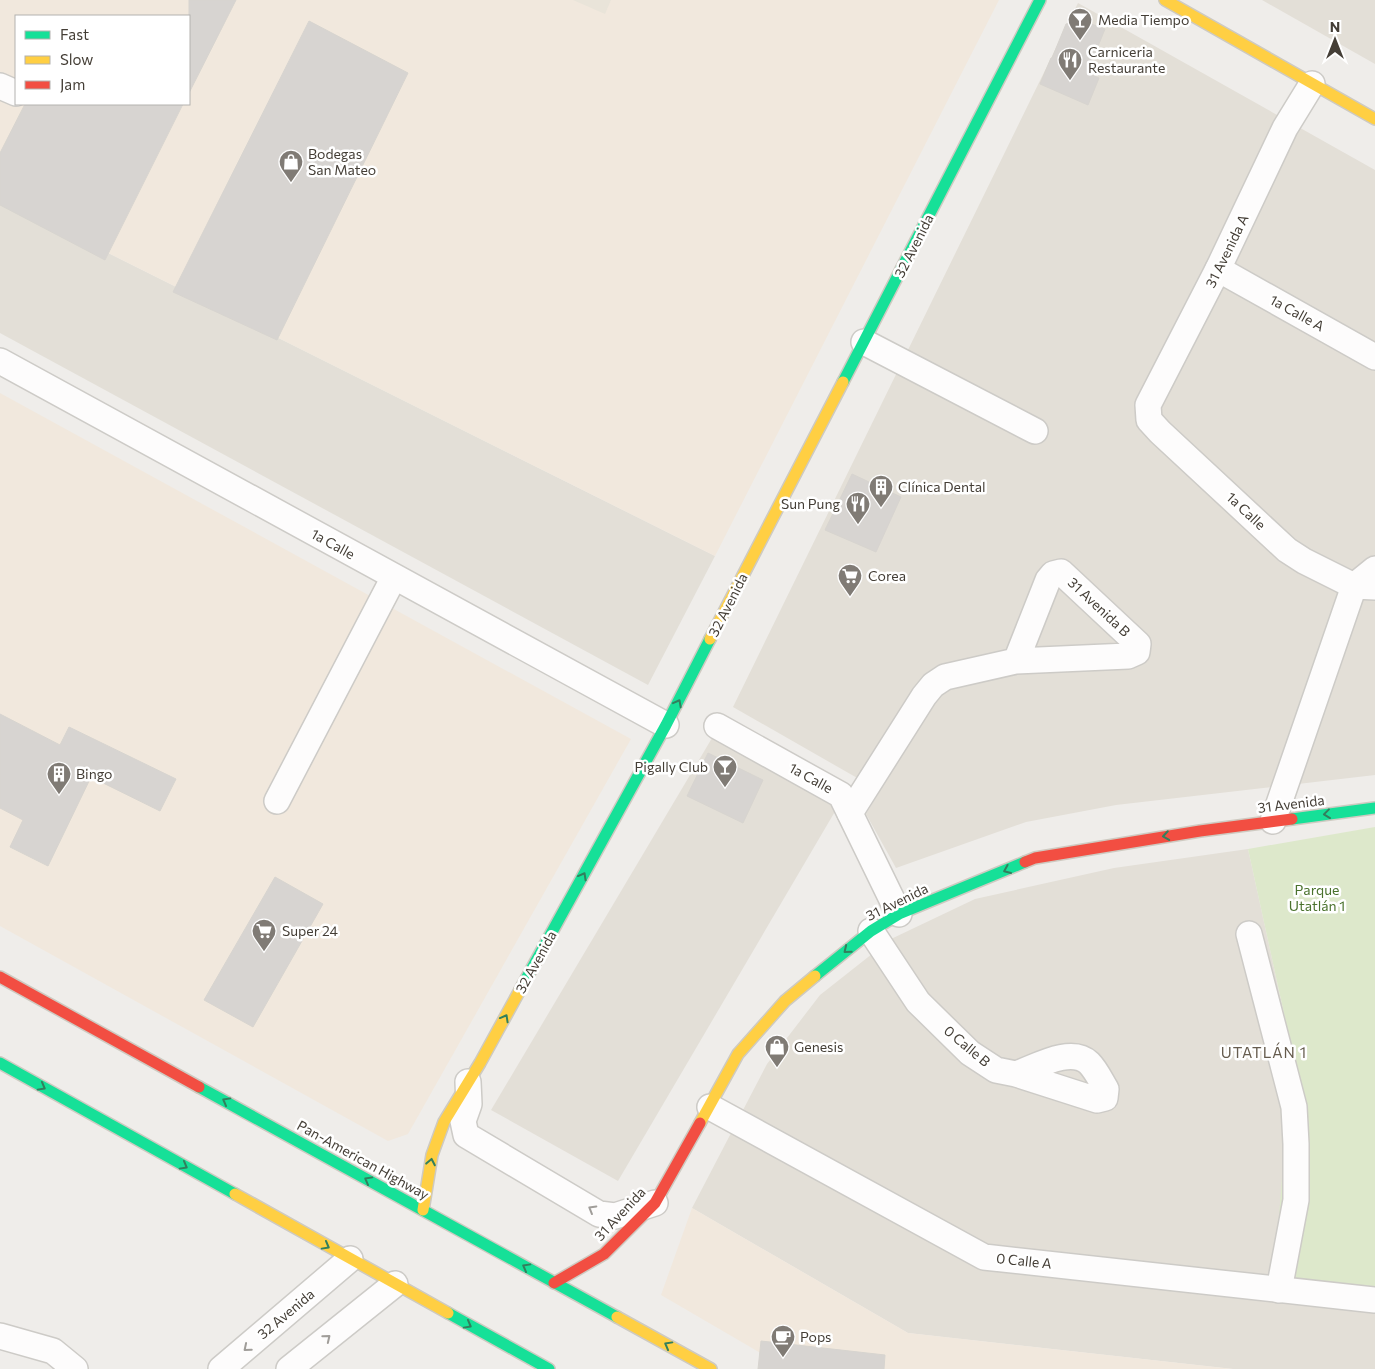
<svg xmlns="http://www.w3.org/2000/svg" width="1375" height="1369" font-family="Commissioner,sans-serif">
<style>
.residential{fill:#e3dfd7}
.commercial{fill:#f1e8dd;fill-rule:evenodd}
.education{fill:#e9e4d9}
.green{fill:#dde8cb}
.building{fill:#d7d4d1;stroke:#d7d4cf}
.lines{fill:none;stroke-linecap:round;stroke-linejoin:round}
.street-casing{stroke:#cdcbc7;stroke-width:28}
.fast-casing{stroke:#cecac1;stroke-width:14}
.slow-casing{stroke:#cecac1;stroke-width:14}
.jam-casing{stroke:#cecac1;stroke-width:14}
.street{stroke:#fdfcfc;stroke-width:25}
.fast{stroke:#16e098;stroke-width:11}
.slow{stroke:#ffcf43;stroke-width:11}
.jam{stroke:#f24e42;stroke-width:11}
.oneway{stroke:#327f5d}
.oneway2{stroke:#a09d99}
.labels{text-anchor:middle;stroke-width:5;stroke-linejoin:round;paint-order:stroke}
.poi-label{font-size:14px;fill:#443e36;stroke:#fff;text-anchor:start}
.street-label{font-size:14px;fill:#443e36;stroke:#fff}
.park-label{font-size:14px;fill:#4a722d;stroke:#fff}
.neighbourhood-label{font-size:15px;letter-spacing:1px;fill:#665c4e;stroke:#fff}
</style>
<rect width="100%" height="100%" fill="#efedea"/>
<g class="residential">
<polygon points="1262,0 1375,0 1375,64"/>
<polygon points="1078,3 1375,170 1375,775 1116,805 1026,822 896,868 866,814 880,791 733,707"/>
<polygon points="0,199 715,556 648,685 0,333"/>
<polygon points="715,733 840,803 618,1181 491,1110"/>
<polygon points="1248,849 1292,1050 1375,1293 1375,1369 1233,1369 908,1333 692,1208 767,1064 820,995 891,939 975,899 1114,868"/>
</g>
<g class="commercial">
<path d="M0,0H999L715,556L0,199ZM16,16H189V104H16Z"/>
<polygon points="0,393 631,739 408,1134 388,1141 0,926"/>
<polygon points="692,1208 908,1333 1233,1369 788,1369 661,1295"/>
</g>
<polygon class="education" points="573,0 611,0 605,14"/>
<polygon class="green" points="1375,827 1375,1293 1274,1280 1292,1050 1248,849"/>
<g class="building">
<polygon points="189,0 236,0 189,93"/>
<polygon points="1080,20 1105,29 1087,73 1099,78 1088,105 1040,84 1051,58 1052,58 1066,24"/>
<polygon points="309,21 408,73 277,340 173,292"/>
<polygon points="25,104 183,104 105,260 0,205 0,153"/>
<polygon points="852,474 901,497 876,552 825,530"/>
<polygon points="0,714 60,745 69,727 176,779 160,811 91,777 48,866 10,847 23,820 0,808"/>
<polygon points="708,753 763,780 743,823 687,796"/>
<polygon points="275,877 323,904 253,1027 204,1000"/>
<polygon points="761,1341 885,1355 884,1369 758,1369"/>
</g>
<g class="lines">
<defs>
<g id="street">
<polyline points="1312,84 1285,128 1218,269 1148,405 1149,420 1160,432 1287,550 1304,561 1354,586 1375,587"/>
<polyline points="0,86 16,93"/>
<polyline points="1218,269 1375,357"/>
<polyline points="864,342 1035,431"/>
<polyline points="0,361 666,725"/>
<polyline points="717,726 841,795 899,914"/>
<polyline points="277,801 394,577"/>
<polyline points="850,813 924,696 933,685 945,677 1016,661 1128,656 1137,652 1138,644 1061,572 1053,574 1048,580 1016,661"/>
<polyline points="1273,821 1354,586 1375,569"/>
<path d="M871,931L918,1002L970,1053L996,1070L1016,1074L1097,1100L1105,1098L1106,1089C1101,1081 1096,1070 1089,1063C1071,1046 1036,1067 1016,1074"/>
<polyline points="1249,934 1294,1107 1296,1144 1296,1200 1279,1290"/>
<polyline points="468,1082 469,1104 463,1121 466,1135 599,1214 615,1216 655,1203"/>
<polyline points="710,1107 984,1257 1375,1300"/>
<polyline points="0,1336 53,1351 75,1369"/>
<polyline points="221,1369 350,1259"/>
<polyline points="289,1369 395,1284"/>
</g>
<g id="fast">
<polyline points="843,382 1040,0"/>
<polyline points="1292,819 1375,808"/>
<polyline points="815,976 871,931 899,914 1025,862"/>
<polyline points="520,990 666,725 710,639"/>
<polyline points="0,1063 235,1194"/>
<polyline points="199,1087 617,1317"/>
<polyline points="448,1313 549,1369"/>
</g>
<g id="slow">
<polyline points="1165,0 1375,119"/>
<polyline points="710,639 843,382"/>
<polyline points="700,1123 738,1054 785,1001 815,976"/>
<polyline points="235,1194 448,1313"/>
<polyline points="423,1210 432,1155 444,1122 480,1063 520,990"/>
<polyline points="617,1317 711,1369"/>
</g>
<g id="jam">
<polyline points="1025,862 1035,858 1200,831 1292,819"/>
<polyline points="0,977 199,1087"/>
<polyline points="554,1283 604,1254 655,1203 700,1123"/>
</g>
</defs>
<use href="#street" class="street-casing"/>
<use href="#fast" class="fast-casing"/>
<use href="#slow" class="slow-casing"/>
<use href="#jam" class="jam-casing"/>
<use href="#street" class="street"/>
<use href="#fast" class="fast"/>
<use href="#slow" class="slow"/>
<use href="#jam" class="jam"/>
</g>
<defs><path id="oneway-chevron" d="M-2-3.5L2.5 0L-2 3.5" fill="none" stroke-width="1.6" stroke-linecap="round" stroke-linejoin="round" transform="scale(1.25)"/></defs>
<g class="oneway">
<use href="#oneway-chevron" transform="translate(678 703) rotate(-62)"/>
<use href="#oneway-chevron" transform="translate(1327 814) rotate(173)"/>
<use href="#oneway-chevron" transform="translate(1166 836) rotate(171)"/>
<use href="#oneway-chevron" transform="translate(1007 870) rotate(157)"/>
<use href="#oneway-chevron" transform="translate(583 876) rotate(-61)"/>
<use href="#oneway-chevron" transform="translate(847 950) rotate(141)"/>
<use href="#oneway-chevron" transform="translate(505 1018) rotate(-61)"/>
<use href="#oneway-chevron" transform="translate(42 1087) rotate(29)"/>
<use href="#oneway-chevron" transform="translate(226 1101) rotate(-151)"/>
<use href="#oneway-chevron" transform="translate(431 1162) rotate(-79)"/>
<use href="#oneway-chevron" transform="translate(184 1166) rotate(29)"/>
<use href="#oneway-chevron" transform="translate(368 1180) rotate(-151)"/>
<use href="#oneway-chevron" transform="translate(326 1246) rotate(29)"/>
<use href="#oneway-chevron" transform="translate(526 1267) rotate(-151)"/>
<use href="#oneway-chevron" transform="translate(468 1325) rotate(29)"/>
<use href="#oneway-chevron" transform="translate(668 1345) rotate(-151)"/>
</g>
<g class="oneway2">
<use href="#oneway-chevron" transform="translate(592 1209) rotate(-150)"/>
<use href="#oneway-chevron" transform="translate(327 1338) rotate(-39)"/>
<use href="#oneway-chevron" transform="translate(247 1348) rotate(140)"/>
</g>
<defs>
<symbol id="bar-pin" viewBox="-11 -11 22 30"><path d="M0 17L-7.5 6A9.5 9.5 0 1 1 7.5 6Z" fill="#807b75" stroke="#fff"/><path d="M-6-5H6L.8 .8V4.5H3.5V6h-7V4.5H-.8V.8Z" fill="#fff"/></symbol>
<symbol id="restaurant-pin" viewBox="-11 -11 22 30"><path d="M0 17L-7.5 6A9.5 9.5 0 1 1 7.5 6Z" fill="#807b75" stroke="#fff"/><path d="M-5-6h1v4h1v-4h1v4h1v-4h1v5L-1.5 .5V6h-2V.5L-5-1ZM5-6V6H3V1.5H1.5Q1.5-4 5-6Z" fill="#fff"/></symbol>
<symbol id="shop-pin" viewBox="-11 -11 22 30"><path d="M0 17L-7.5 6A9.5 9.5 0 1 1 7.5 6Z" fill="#807b75" stroke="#fff"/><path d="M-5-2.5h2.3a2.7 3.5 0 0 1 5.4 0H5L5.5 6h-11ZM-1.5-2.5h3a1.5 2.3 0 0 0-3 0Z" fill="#fff"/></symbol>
<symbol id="building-pin" viewBox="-11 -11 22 30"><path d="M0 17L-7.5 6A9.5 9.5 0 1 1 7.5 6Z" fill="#807b75" stroke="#fff"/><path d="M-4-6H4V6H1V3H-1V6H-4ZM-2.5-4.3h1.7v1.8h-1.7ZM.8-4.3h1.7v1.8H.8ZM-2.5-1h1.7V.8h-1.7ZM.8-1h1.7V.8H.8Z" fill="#fff"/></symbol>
<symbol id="supermarket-pin" viewBox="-11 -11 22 30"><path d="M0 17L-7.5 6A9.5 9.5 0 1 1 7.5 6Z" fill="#807b75" stroke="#fff"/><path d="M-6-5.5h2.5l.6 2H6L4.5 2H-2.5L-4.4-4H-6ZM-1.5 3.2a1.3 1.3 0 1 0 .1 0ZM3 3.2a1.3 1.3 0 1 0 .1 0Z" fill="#fff"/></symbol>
<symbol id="cafe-pin" viewBox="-11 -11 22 30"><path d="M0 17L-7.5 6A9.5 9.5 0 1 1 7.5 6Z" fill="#807b75" stroke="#fff"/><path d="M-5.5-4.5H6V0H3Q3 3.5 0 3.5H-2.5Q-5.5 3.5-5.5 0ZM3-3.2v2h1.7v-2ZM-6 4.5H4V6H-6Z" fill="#fff"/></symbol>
</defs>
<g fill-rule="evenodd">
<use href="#bar-pin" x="1066" y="6" width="28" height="38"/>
<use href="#restaurant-pin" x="1056" y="46" width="28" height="38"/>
<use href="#shop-pin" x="277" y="148" width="28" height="38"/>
<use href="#building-pin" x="867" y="473" width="28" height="38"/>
<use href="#restaurant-pin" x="844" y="490" width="28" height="38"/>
<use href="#supermarket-pin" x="836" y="562" width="28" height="38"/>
<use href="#bar-pin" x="711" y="753" width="28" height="38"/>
<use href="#building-pin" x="45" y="760" width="28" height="38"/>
<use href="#supermarket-pin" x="250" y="917" width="28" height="38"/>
<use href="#shop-pin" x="763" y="1033" width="28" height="38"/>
<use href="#cafe-pin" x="769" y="1323" width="28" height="38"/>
</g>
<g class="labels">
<g class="poi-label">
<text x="1098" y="25">Media Tiempo</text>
<text x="1088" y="57">Carniceria<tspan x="1088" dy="16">Restaurante</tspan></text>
<text x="308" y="159">Bodegas<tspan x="308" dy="16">San Mateo</tspan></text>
<text x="898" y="492">Clínica Dental</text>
<text x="840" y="509" text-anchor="end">Sun Pung</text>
<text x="868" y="581">Corea</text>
<text x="708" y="772" text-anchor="end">Pigally Club</text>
<text x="76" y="779">Bingo</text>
<text x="282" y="936">Super 24</text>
<text x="794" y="1052">Genesis</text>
<text x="800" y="1342">Pops</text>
</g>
<g class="street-label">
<text transform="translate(914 246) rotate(-63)" y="5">32 Avenida</text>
<text transform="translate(1227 251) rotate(-64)" y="5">31 Avenida A</text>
<text transform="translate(1297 313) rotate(29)" y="5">1a Calle A</text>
<text transform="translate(1246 511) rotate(43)" y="5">1a Calle</text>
<text transform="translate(333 544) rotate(29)" y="5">1a Calle</text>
<text transform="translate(728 605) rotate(-63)" y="5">32 Avenida</text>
<text transform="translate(1099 607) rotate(43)" y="5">31 Avenida B</text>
<text transform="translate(811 778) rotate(29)" y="5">1a Calle</text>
<text transform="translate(1291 804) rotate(-7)" y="5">31 Avenida</text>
<text transform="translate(897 902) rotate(-26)" y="5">31 Avenida</text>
<text transform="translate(536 962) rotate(-61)" y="5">32 Avenida</text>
<text transform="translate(967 1046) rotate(40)" y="5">0 Calle B</text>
<text transform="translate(363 1160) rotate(29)" y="5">Pan-American Highway</text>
<text transform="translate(620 1214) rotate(-47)" y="5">31 Avenida</text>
<text transform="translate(1024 1261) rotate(6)" y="5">0 Calle A</text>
<text transform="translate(286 1314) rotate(-40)" y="5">32 Avenida</text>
</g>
<g class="park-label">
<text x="1317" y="895">Parque<tspan x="1317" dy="16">Utatlán 1</tspan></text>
</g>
<g class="neighbourhood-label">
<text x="1264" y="1058">UTATLÁN 1</text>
</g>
</g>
<rect x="15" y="15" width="175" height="90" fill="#ffffff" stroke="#b4b2af"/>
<rect x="25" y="31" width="25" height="8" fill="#16e098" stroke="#b4b2af"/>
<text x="60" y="40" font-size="15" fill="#443e36">Fast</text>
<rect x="25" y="56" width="25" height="8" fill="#ffcf43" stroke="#b4b2af"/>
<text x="60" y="65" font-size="15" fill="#443e36">Slow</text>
<rect x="25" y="81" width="25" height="8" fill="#f24e42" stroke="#b4b2af"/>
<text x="60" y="90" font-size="15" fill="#443e36">Jam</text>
<g transform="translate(1335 40)" stroke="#ffffff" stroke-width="4" paint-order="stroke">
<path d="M0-4L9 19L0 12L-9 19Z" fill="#443e36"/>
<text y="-8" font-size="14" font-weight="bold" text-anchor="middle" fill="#443e36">N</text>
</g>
</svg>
